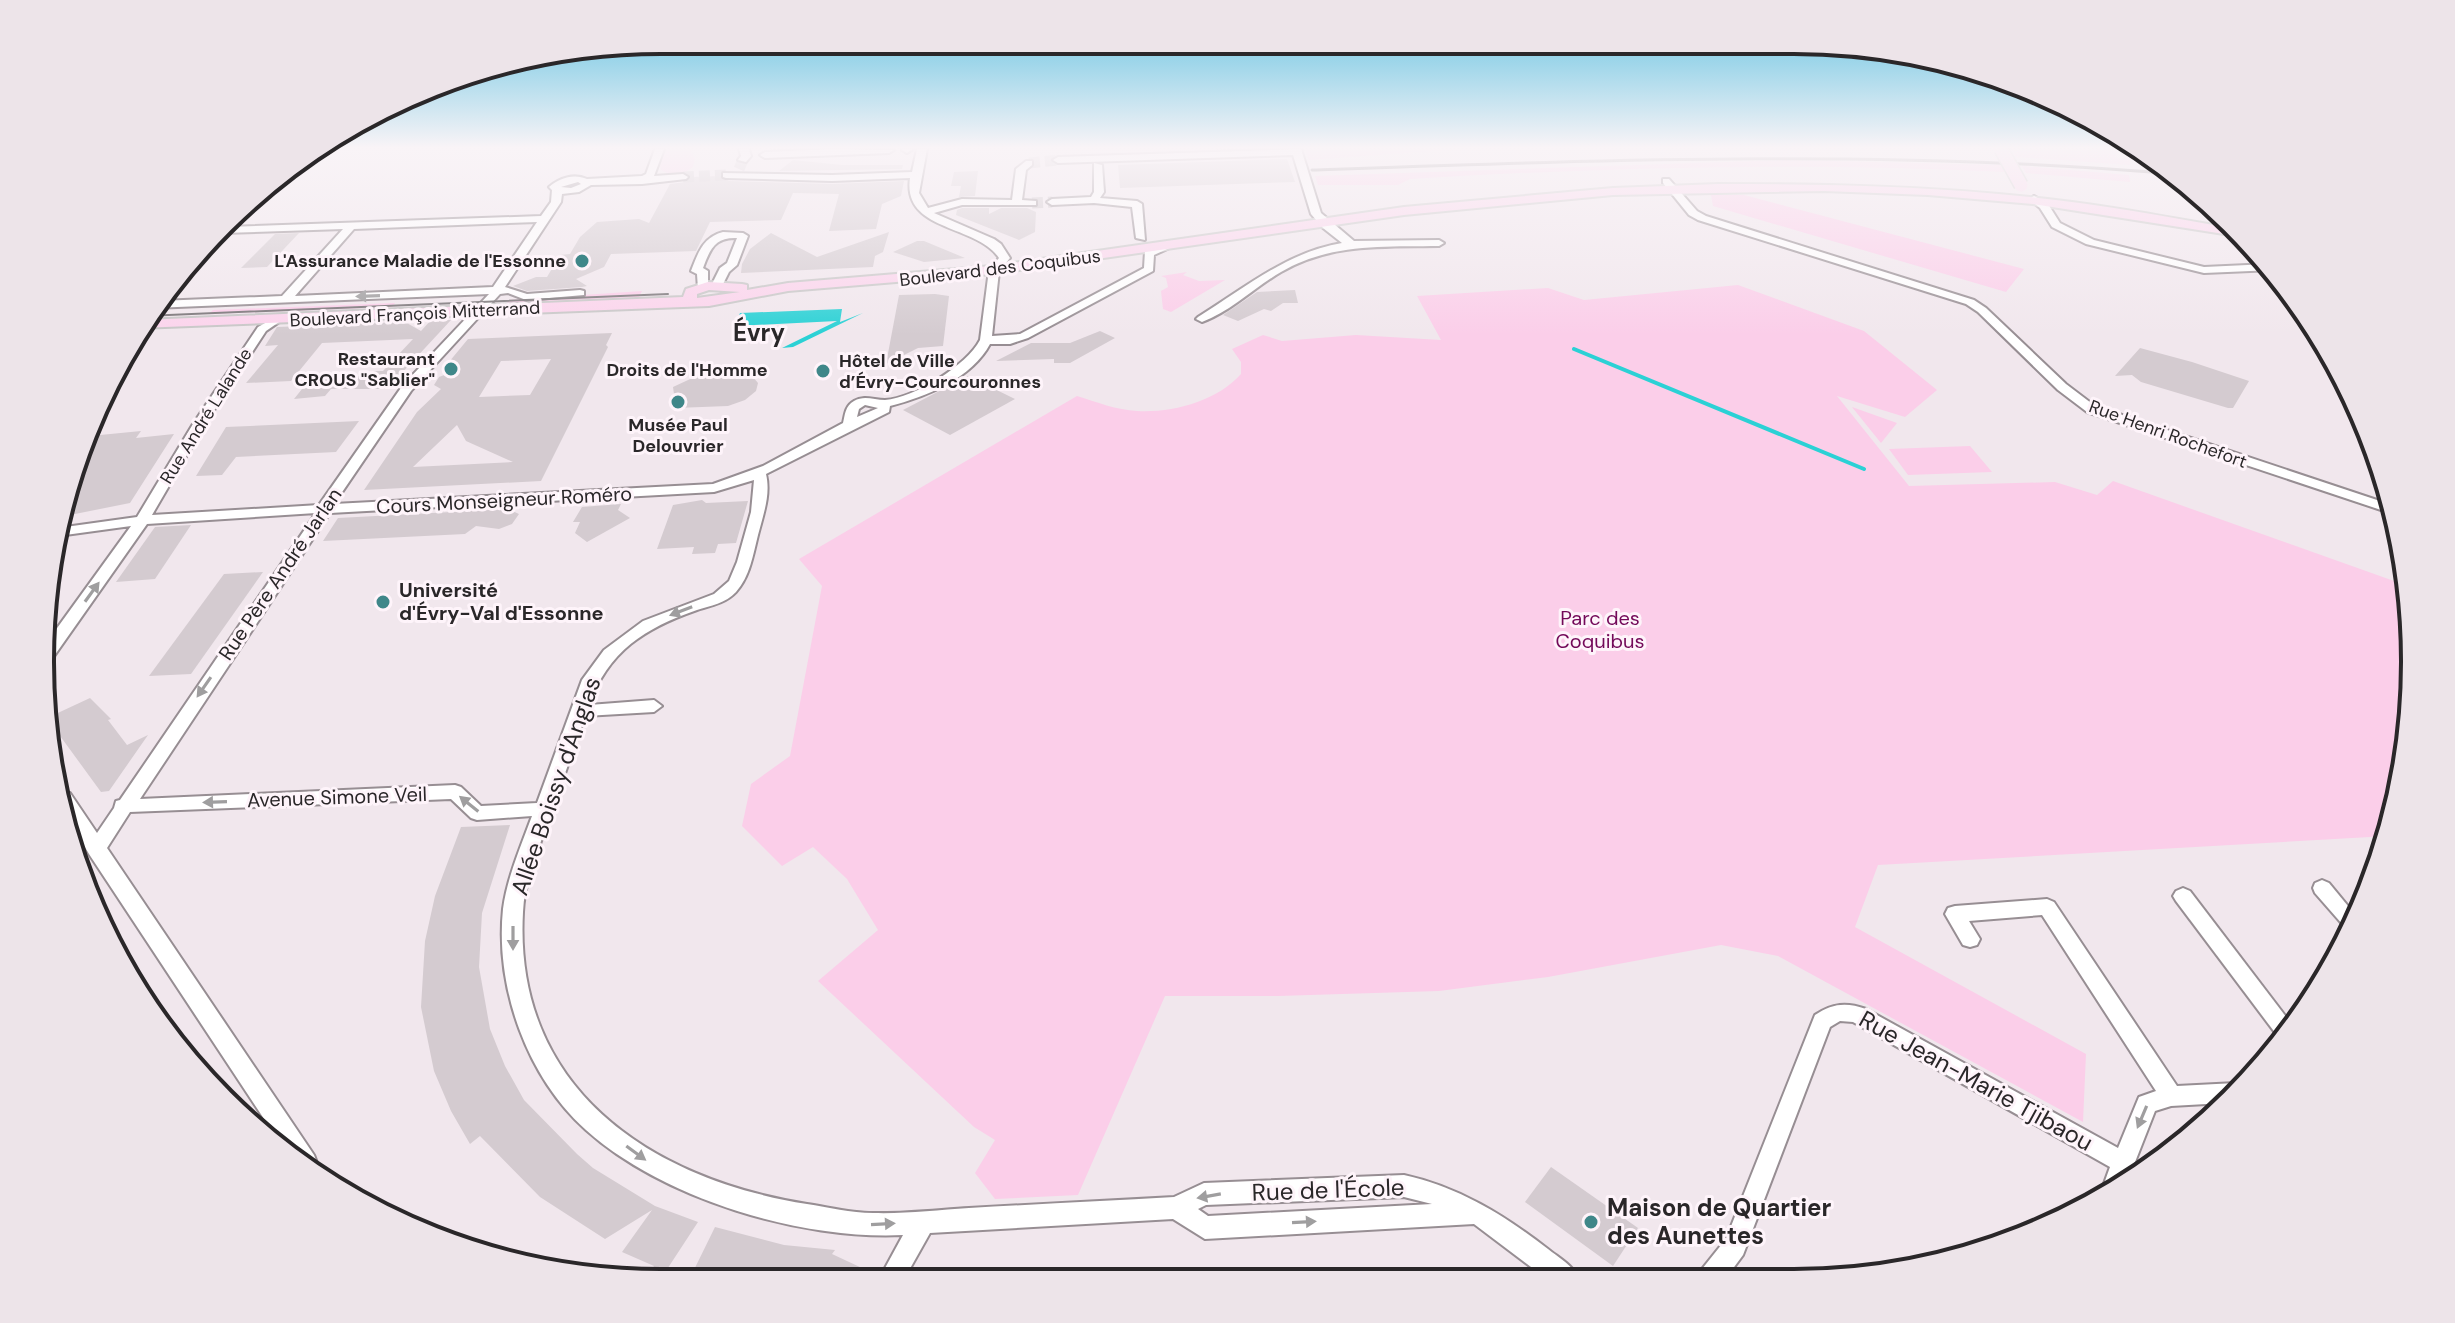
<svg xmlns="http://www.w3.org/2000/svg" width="2455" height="1323" font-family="'DM Sans',sans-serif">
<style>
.green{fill:#fbcee9}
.water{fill:#2bd1d5}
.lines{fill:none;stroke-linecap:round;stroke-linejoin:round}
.stream{stroke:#2bd1d5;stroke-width:4}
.building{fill:#d4cbd0;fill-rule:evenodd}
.minor-tunnel{stroke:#c9c1c6;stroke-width:11;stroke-dasharray:11 5;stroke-linecap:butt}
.minor-casing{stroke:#978e93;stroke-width:4}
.major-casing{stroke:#c8c7c7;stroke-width:4}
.minor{fill:#fff;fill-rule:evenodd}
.major{fill:#fbd4ec;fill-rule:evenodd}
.tram{stroke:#7b7679;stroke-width:2}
.rail{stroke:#7b7679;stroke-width:3}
.major-bridge-casing{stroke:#c8c7c7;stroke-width:16;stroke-linecap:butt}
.major-bridge{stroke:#fbd4ec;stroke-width:13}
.oneway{fill:#9f9e9f}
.poi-dot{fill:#3f8789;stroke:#fef4fa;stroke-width:3}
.labels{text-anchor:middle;stroke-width:6;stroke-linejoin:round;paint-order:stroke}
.far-poi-label{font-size:18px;font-weight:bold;fill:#2a2729;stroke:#fef4fa;text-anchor:end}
.far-street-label{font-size:18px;fill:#2a2729;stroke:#fef4fa}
.far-neighbourhood-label{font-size:18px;font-weight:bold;fill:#2a2729;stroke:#fef4fa}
.street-label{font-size:20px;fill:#2a2729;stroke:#fef4fa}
.poi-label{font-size:20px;font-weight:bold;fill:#2a2729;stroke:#fef4fa;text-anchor:start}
.park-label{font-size:20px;fill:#730959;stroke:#fef4fa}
.far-district-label{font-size:24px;font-weight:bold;fill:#2a2729;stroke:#fef4fa}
.near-street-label{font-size:24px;fill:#2a2729;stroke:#fef4fa}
.near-poi-label{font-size:24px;font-weight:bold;fill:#2a2729;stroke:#fef4fa;text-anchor:start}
.rim{fill:none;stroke:#2a2729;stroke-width:4}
</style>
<rect width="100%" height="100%" fill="#f1e7ed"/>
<g class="green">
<path d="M665,149H690L695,159L693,167C683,175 671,176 661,170L659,164Z"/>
<polygon points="1305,149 1460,149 1309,160"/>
<polygon points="2116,149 2117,158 2130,159 2130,165 2016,157 2011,149"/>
<path d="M1784,160L2004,165L2006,172C1808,162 1608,167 1410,179L1398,185H1318L1315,176Z"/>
<polygon points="2022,166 2129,175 2130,182 2026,173"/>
<polygon points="1711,195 1744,195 2024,269 2006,292 1713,206"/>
<polygon points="1187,272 1183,275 1199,281 1225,280 1171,312 1163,309 1161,291 1168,287 1166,278 1161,276"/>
<path d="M1738,285L1864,331L1937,390L1905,417L1837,396L1909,486L2055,482L2097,495L2113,481L2408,586L2414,620L2410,742L2388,836L1878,865L1855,927L2086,1054L2083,1122L1778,956L1721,945L1548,977L1439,991L1278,996H1165L1078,1195L995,1199L975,1173L995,1140L974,1127L818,981L878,930L847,879L813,847L782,866L742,826L751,784L790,756L822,586L799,559L1077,396C1096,402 1117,410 1137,411C1173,413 1217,401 1241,374V362L1232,349L1263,335L1282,341L1356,335L1441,340L1417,296L1548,288L1584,300Z"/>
<polygon points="642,291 637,301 506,304 509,300"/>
<polygon points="395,303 392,307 209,314 213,310"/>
<polygon points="1852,407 1897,423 1881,443"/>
<polygon points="1970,446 1992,472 1908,475 1889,449"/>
</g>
<polygon class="water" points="842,309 840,322 863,313 793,347 782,348 837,321 735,326 740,313"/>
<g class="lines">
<polyline class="stream" points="1574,349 1864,469"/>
</g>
<g class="building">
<polygon points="1287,159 1295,182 1120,188 1118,165"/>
<polygon points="793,160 842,165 903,165 902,169 779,171"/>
<polygon points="978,171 975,196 959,197 961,186 951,186 954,172"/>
<polygon points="720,176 729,181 832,184 904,181 901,196 882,204 876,229 829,231 839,194 793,193 781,220 710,222 696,251 611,254 604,267 576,279 587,286 582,287 527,291 513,286 536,277 547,277 560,255 570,254 580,237 597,222 639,219 649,223 670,184 686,182 691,177"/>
<polygon points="962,208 989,208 989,214 1001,208 1027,208 1036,212 1035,232 1019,240 956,215 957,210"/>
<polygon points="889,232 883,252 875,256 873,267 741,273 742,264 750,249 771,233 817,257"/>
<polygon points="299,233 267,267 241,268 275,234"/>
<polygon points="917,241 924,241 965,258 924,262 893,252"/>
<polygon points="1295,290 1298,303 1283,303 1271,311 1264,309 1238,321 1223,315 1257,292"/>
<polygon points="935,294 949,296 943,346 918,348 886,364 899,295"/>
<polygon points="431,320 451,320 387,389 331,389 325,396 294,399 310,379 367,376 372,371 383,371 413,339 322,343 291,381 246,383 278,345 265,346 277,327 405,322 421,331"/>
<polygon points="1100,331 1115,338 1070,363 1054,363 1054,359 996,361 1031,343 1070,343"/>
<path d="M612,333L606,345L608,347L541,481L364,490L417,412L441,389L434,385L439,377L460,369L449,362L468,339ZM551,359L530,395L479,397L501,361ZM457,425L466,441L513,462L413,467Z"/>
<polygon points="2140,348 2192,362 2249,381 2233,408 2228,408 2141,382 2132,375 2115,376"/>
<polygon points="724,371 752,376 758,383 756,391 745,400 728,406 676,408 673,387 701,374"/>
<polygon points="968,376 1015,399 950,435 903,410"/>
<polygon points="359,421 336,452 236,457 222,475 196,476 226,427"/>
<polygon points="141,431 136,438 174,434 130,503 60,517 61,501 90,436"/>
<polygon points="702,500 706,503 748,501 736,543 718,544 715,553 692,554 694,547 657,549 673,505"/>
<polygon points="621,504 618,510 630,518 587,542 575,533 580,522 573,522 582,507"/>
<polygon points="508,509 519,514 512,524 499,529 476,526 465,534 323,541 338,518"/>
<polygon points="191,525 155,579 116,582 155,527"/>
<polygon points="263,572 191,674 149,676 224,574"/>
<polygon points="90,698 111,719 108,720 127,745 148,735 109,791 101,792 47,718"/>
<polygon points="510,825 482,913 479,967 490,1029 505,1066 524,1100 577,1154 593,1168 655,1206 698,1222 662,1277 650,1272 654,1266 622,1252 652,1210 605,1239 540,1197 480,1136 470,1144 451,1111 434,1071 421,1007 425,941 435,896 461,827"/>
<polygon points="1551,1167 1638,1228 1613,1266 1525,1202"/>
<polygon points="715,1227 784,1245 835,1250 832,1254 862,1268 854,1281 794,1281 765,1268 758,1281 701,1281 690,1278"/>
</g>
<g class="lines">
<g class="minor-tunnel">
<polyline points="1029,163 1058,160"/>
<polyline points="739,169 743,160"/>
<polyline points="683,177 726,175"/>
<polyline points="1032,203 1052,202"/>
</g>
<defs>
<g id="minor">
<path d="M655,149H664L654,176L683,174L688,177L686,179L642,184L591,185L579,192L562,194L561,202L505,287L527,294L580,290L584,291V295L526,300L508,293L500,294L411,391L334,504L713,484L763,466L843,423C845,415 845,406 854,401C864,395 874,400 885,400C914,398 967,365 980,340L989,270L999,258C977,224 902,232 910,178L832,181L726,178L723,177V173L832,175L912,172L917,149H927L919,193L928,208L962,199L1012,200L1016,169L1026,161H1032V165L1026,170L1022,200L1036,201V205H962L934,213L994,239L1001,244L1010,258L999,271L992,336L1020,334L1144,268L1145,251L1171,242L1176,245L1154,255L1153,271L1028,338L1010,344H990C972,378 926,397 890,406L889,412L766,474C771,495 763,515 758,535C753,555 750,576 736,592C726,603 710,606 697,610C645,628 608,651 589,705L654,700L662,706L654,712L585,716C572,754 558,793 545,830C536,856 524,884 523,912C513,1087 649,1179 807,1204C828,1207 851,1213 873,1213C905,1214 937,1210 969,1208C1037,1204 1106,1201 1174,1197L1204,1183L1404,1175C1459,1187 1504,1215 1548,1249C1559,1258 1573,1265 1579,1279H1547L1474,1224L1205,1239L1173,1219L930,1233L903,1281H878L903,1235C801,1240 663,1199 586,1130C527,1077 495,988 503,909C507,878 521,846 532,816L477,820L471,818L451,799L130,812L107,848L314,1155L317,1163L314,1170L278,1140L89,854L69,820L62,792L70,793L97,833L114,808L116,801L120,800L316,513L147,524L52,659L46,660L47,642L131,526L58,536V528L137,517L193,424L258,327L276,317L282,320L266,331L205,424L152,515L319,505L403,385L489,294L153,308L159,301L282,296L343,229L223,233L228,227L541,216L551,202L552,190L549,187C559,178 574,173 587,179L642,176L646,174ZM578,182L581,184L571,188L561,187ZM537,222L493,287L295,296L354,229ZM865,405L878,408L857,417L859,409ZM754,480L751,512L737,562L729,581L714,594L643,621L604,650L582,680L537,803L481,806L461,787L455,785L140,799L330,513L714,492ZM1404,1197L1432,1204L1208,1216L1198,1209L1206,1205Z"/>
<polygon points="739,149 749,149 751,156 746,162 738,160 741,156"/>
<polygon points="832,149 894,150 889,153 765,158 760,155 765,152"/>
<polygon points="913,149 907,153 902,150 903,149"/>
<path d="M1301,149L1321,213L1354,241L1439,240L1444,243L1439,246C1383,247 1331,243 1281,272C1255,287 1230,312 1202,322L1196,319L1198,317C1245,288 1287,252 1342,243L1323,228L1311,214L1293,155L1058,163L1053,160L1058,157Z"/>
<polygon points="1094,163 1102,165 1104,192 1100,198 1137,201 1142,204 1145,240 1136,238 1132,207 1094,203 1052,205 1047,202 1052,199 1091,197 1094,192"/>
<polygon points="1663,179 1669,179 1697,211 1706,216 1974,300 1986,308 2066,384 2095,406 2395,506 2396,515 2087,412 2058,390 1978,312 1966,304 1698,220 1689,215 1663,183"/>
<polygon points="2034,196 2048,204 2060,223 2094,240 2204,267 2269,264 2274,270 2204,273 2086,244 2052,227 2040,208 2029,199"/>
<path d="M723,232L743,233L748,236L737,265L729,272L721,288H713L711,286L720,268L727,263L737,238C715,237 710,249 703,268L708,271V287L698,289L697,274L691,271C698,253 703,237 723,232Z"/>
<polygon points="2322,880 2329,883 2357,917 2350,933 2315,893 2313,888 2315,883"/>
<polygon points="2183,888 2190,891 2293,1026 2282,1042 2176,901 2173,896 2176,891"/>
<path d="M2047,899L2054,902L2177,1086L2236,1083L2244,1086L2224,1103L2171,1106L2155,1111L2126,1185L2103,1197L2101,1192L2110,1167L1853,1022L1840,1021L1830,1027L1743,1255L1726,1278H1699L1702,1269L1726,1239L1815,1015C1832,1003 1847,1002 1866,1009L2118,1148L2139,1097L2156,1091L2042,915L1969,921L1980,939L1977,945L1970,947L1963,945L1945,914L1948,908L1955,906Z"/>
</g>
<path id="major" d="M1718,184C1823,184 1927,186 2030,197C2100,204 2168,217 2236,229L2243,237L2033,204L1928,195L1824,191L1613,195L1404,215L992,274L788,291L709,306L139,328L143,320L683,297L686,289L708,282L742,284L747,285V290L788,283L992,266L1404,207L1613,188ZM709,290L740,292L697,298V294Z"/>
</defs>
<use href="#minor" class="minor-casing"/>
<use href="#major" class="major-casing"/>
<use href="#minor" class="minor"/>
<use href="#major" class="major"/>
<polyline class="tram" points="145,316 668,294"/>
<path class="rail" d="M1312,170C1600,160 1887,149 2175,174"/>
<defs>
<polyline id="major-bridge" points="2001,149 2021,185"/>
</defs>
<use href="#major-bridge" class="major-bridge-casing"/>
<use href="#major-bridge" class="major-bridge"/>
</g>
<defs><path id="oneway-solid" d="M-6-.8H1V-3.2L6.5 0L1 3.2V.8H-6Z" transform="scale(2)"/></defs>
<g class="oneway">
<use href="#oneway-solid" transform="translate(368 296) rotate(178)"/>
<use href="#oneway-solid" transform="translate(92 592) rotate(-54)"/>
<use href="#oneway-solid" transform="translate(681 611) rotate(159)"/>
<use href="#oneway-solid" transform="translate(204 687) rotate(125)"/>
<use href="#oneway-solid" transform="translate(215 802) rotate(178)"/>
<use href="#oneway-solid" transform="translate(469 804) rotate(-141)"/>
<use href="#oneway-solid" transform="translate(513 938) rotate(90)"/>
<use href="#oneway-solid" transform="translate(2142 1117) rotate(113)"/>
<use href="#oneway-solid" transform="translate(636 1153) rotate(36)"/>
<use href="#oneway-solid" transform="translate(1209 1196) rotate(170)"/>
<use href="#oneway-solid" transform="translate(1304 1222) rotate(-3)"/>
<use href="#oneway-solid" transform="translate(883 1224) rotate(-3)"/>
</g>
<linearGradient id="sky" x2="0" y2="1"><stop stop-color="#5cc0e0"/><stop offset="0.44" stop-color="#f9f4f7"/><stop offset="1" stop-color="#f9f4f7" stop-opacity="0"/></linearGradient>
<rect width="2455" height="335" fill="url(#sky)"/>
<g class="poi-dot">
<circle cx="582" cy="261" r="8"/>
<circle cx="451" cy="369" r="8"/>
<circle cx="823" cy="371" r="8"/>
<circle cx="678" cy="402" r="8"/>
<circle cx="383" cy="602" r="8"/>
<circle cx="1591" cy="1222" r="8"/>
</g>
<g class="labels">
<g class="far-poi-label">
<text x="566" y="267">L'Assurance Maladie de l'Essonne</text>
<text x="435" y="365">Restaurant<tspan x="435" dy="21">CROUS "Sablier"</tspan></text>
<text x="839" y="367" text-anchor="start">Hôtel de Ville<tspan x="839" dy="21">d’Évry-Courcouronnes</tspan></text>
<text x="678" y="431" text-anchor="middle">Musée Paul<tspan x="678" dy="21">Delouvrier</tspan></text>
</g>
<g class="far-street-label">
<text transform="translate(1000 268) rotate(-7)" y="6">Boulevard des Coquibus</text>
<text transform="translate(415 314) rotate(-3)" y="6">Boulevard François Mitterrand</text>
<text transform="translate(206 416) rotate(-58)" y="6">Rue André Lalande</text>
<text transform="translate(2168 434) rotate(20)" y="6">Rue Henri Rochefort</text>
</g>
<g class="far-neighbourhood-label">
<text x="687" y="376">Droits de l'Homme</text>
</g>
<g class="street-label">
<text transform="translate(504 500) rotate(-3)" y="7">Cours Monseigneur Roméro</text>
<text transform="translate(280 574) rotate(-56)" y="7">Rue Père André Jarlan</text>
<text transform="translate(337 797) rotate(-2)" y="7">Avenue Simone Veil</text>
</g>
<g class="poi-label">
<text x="399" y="597">Université<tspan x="399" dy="23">d'Évry-Val d'Essonne</tspan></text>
</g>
<g class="park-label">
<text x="1600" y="625">Parc des<tspan x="1600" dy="23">Coquibus</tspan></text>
</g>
<g class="far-district-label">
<text x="759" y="341">Évry</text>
</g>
<g class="near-street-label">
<text transform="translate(556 786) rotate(-71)" y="8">Allée Boissy d'Anglas</text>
<text transform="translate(1976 1081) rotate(29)" y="8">Rue Jean-Marie Tjibaou</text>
<text transform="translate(1328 1190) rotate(-2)" y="8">Rue de l'École</text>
</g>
<g class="near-poi-label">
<text x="1607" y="1216">Maison de Quartier<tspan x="1607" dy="28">des Aunettes</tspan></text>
</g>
</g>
<path d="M0 0H2455V1323H0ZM661 54H1794A607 607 0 0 1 2401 661V662A607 607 0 0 1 1794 1269H661A607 607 0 0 1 54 662V661A607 607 0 0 1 661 54Z" fill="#ede4e9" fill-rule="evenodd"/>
<path class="rim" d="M661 54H1794A607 607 0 0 1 2401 661V662A607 607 0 0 1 1794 1269H661A607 607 0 0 1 54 662V661A607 607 0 0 1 661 54Z"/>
</svg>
